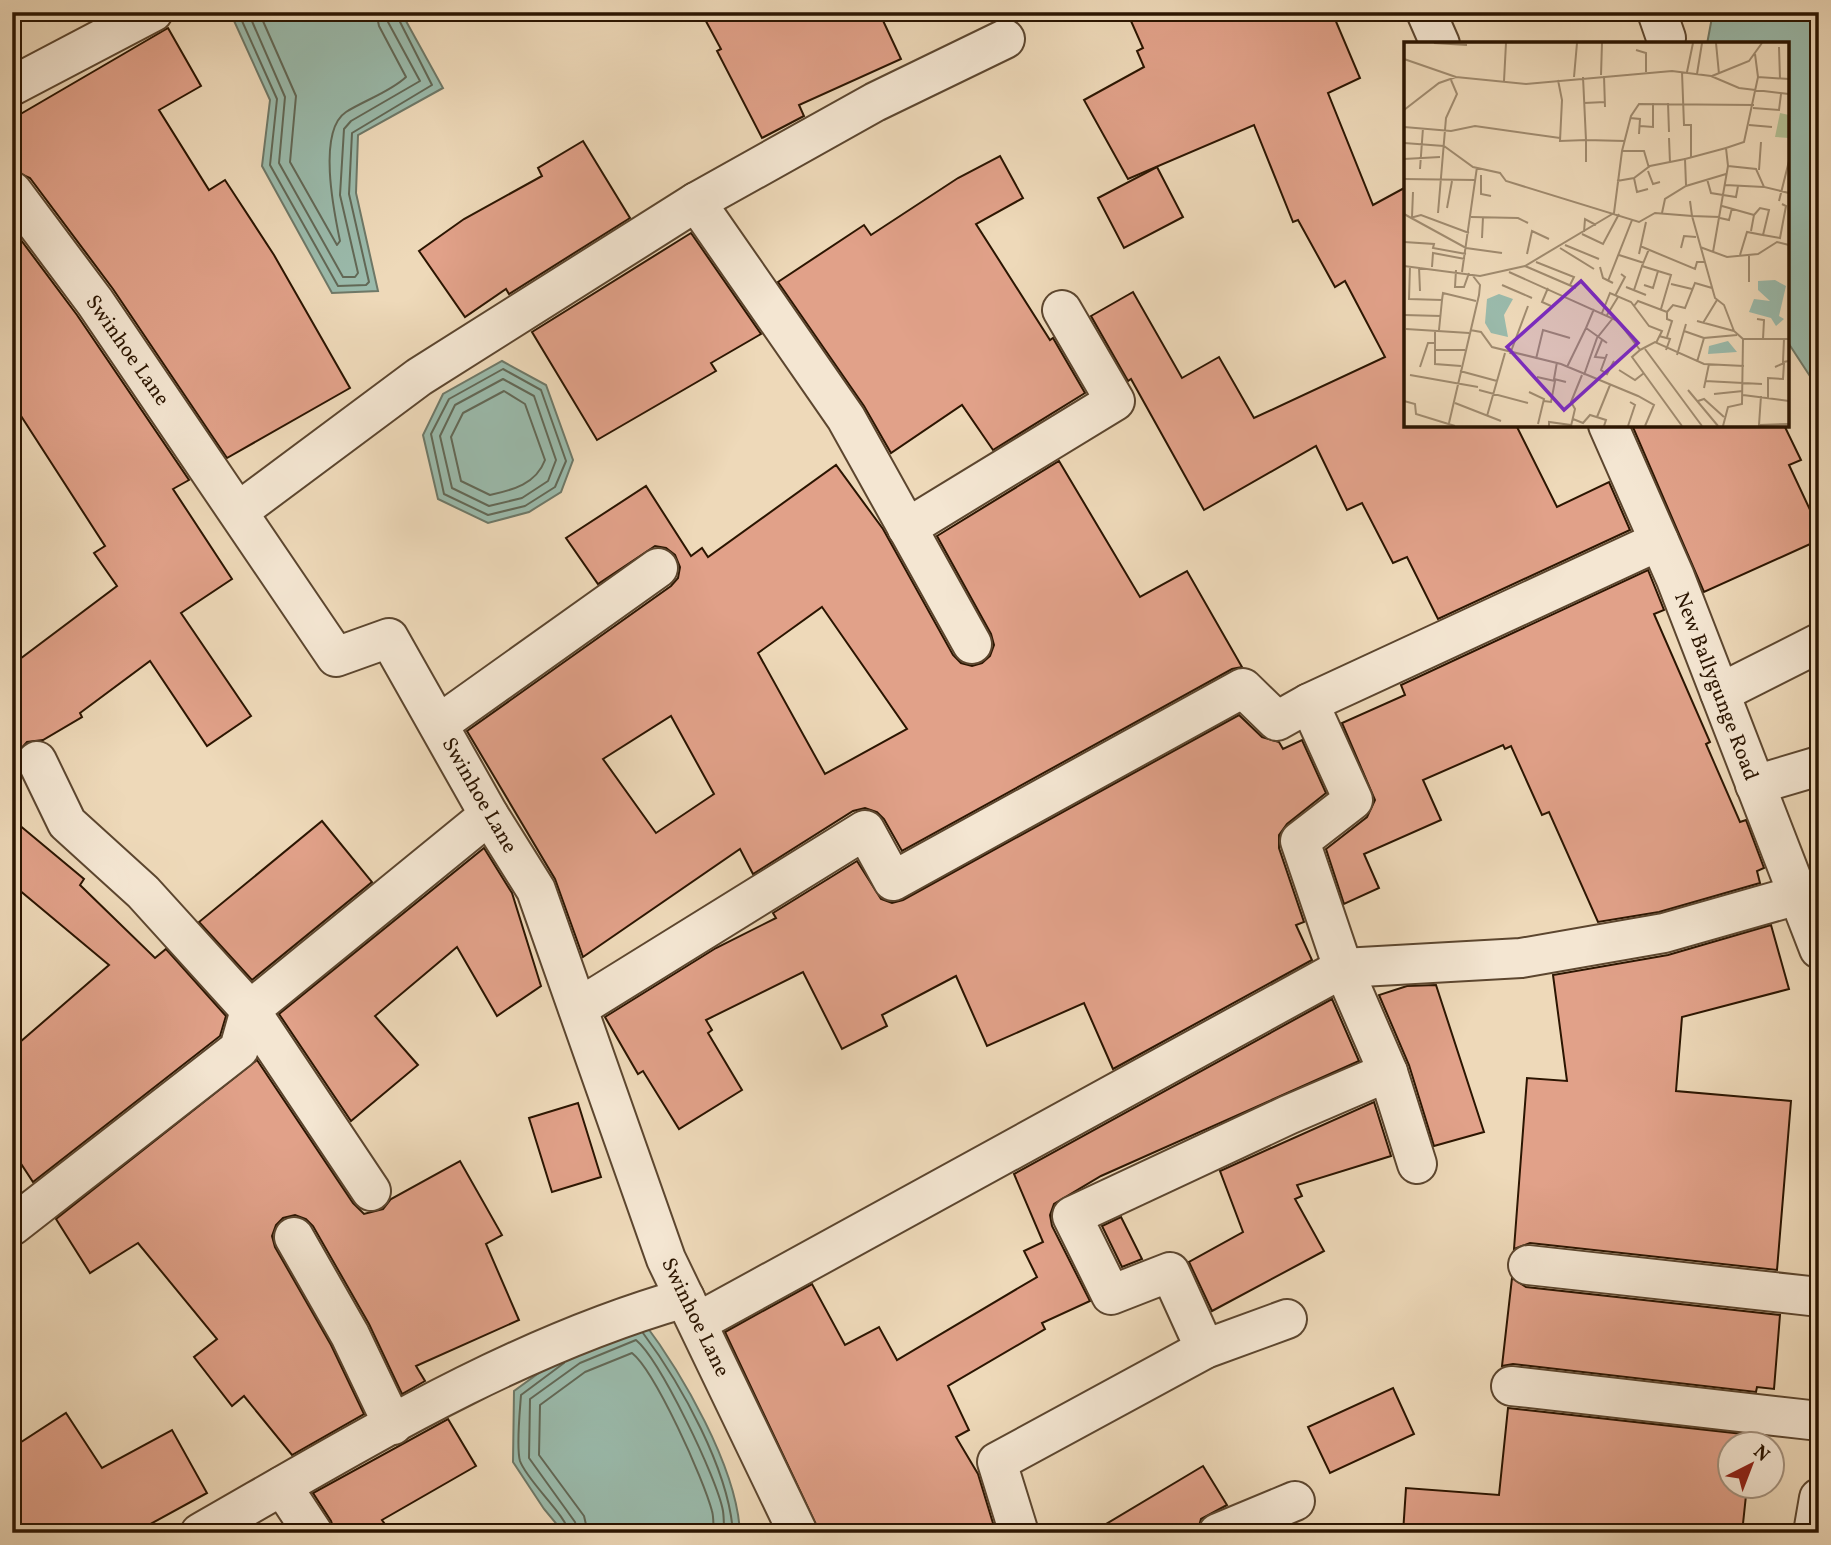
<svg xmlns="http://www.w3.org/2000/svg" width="1831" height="1545" font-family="Vollkorn,serif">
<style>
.water{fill:#9abaab;stroke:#6e7867;stroke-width:2}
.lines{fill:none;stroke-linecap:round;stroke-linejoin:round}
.shore{stroke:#626856;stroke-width:2}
.building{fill:#e1a189;stroke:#2b1501;stroke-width:2;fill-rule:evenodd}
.minor-casing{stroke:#5c462f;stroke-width:42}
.minor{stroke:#f4e6d2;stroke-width:38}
.labels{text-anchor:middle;stroke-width:5;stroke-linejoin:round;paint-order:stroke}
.street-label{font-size:21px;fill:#2b1501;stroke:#f4e6d2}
.inset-road{fill:none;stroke:#a08b6f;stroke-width:2}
.view{fill:#7b2cbf;fill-opacity:0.15;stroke:#7b2cbf;stroke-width:3.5}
.inset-edge{fill:none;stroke:#2b1501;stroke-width:3.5}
</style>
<rect width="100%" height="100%" fill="#eed9b9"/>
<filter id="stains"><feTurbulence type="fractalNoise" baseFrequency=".00286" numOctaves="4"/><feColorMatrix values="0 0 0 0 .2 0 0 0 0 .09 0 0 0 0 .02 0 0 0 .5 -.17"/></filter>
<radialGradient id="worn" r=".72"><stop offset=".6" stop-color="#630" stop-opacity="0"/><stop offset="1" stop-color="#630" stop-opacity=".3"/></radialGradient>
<g class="water">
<polygon points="230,12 401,12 443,88 358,135 356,193 378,291 332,293 262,166 270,100"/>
<polygon points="1713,12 1819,12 1819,390 1787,341 1787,44 1707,44"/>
<polygon points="502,361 546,385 573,460 561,492 529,512 488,523 438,499 423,435 443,394"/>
<path d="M642,1320C682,1373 737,1467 740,1533H564L544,1509L513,1462L514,1391L572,1349Z"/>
</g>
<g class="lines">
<g class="shore">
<polyline points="238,12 277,99 270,165 338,286 366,285 369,282 349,194 352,133 432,85 395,12"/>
<polyline points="248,12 285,97 279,163 343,277 355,277 358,273 340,195 344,129 351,121 420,81 388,22 386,12"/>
<path d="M259,12L296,96L290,162L337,245L340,241C334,212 317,131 346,112C365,100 390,92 406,77L379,26L376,12"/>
<polygon points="503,369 541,390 566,461 555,487 525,506 488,515 444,494 431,434 449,399"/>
<polygon points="503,379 534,396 556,460 548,481 522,498 489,506 452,488 440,436 455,405"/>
<path d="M504,391L525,404L545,460C536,484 513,490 490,495L461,481L451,437L463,413Z"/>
<path d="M643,1333C681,1384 729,1470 733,1533"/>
<path d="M564,1363L521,1395C520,1410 516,1447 520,1461C527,1481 567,1516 569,1533"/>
<path d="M578,1533L575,1522L529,1458L530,1399L580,1363L636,1340C660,1360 717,1478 723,1511C724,1518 724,1526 724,1533"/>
<path d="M588,1533L584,1516L539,1455L540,1405L585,1372L632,1353C655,1371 704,1480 712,1511C714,1518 713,1526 714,1533"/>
</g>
</g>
<g class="building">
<polygon points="701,12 879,12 901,59 799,105 804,116 762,138 717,51 721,49"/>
<polygon points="1127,12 1332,12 1360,78 1328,93 1373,205 1406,187 1406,425 1516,425 1557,507 1609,482 1630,530 1438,619 1407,557 1393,563 1362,503 1347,510 1316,446 1204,510 1131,379 1128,381 1091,316 1133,292 1182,378 1219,357 1254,418 1385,357 1345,281 1335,287 1298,220 1293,222 1254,125 1128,179 1084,100 1144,67 1137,51 1143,48"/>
<polygon points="168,28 201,86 159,110 209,190 225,180 274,255 350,388 227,458 113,289 30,178 12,170 12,119"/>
<polygon points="583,141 630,218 509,294 506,289 465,317 419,251 464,219 542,176 538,168"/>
<polygon points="1000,156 1023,198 976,224 1050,340 1053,338 1085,393 993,450 962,405 891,453 864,406 778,282 864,225 871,235 958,178"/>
<polygon points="1157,167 1183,217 1124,248 1098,198"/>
<polygon points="12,228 77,315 189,480 173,489 232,579 181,613 251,716 207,746 150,661 80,713 82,717 43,740 27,742 12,759 12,665 117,586 94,553 105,546 12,402"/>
<polygon points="691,233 761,334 711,363 716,371 597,440 532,332"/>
<polygon points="1632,425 1784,425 1801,460 1789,465 1819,529 1819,540 1704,592"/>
<path d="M1059,461L1140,597L1187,571L1242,667L1232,669L902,851L884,819L877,812L865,808L853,811L753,874L740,849L583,957L555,879L467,731L671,586L678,578L680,567L675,555L666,548L655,546L598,584L566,538L646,486L691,556L702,548L708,557L836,465L883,529L953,655L961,663L972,666L982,663L990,656L994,645L991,634L937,536ZM822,607L907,729L825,774L758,653ZM671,716L714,794L656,833L603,759Z"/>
<polygon points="1648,570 1664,610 1654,614 1710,742 1706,744 1740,822 1746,820 1764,868 1757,871 1760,883 1659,912 1598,922 1549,812 1542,815 1511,746 1505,749 1503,745 1423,780 1441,820 1364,854 1379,888 1344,904 1326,849 1367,817 1375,800 1342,723 1405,695 1401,685"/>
<polygon points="1239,715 1262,737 1279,742 1283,749 1302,740 1326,793 1287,824 1279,835 1279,848 1304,922 1296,925 1312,960 1113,1069 1084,1003 987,1046 956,976 882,1015 887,1026 842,1049 803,972 706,1020 712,1030 708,1033 742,1090 679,1129 643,1071 638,1074 605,1017 716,948 776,918 773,913 857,861 881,899 892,903 903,900"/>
<polygon points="12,819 84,879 80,885 155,958 166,949 226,1016 220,1036 33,1182 12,1150 12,1049 109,965 12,884"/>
<polygon points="322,821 372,882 252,980 199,922"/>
<polygon points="484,848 512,893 541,986 497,1016 457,947 375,1016 418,1065 351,1121 279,1014"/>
<polygon points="1771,925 1789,989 1682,1017 1676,1091 1791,1101 1777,1270 1530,1243 1514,1249 1527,1078 1567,1081 1553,975 1668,955"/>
<polygon points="1436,985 1484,1132 1434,1146 1409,1065 1379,995 1407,986"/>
<polygon points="1332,999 1359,1061 1101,1176 1054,1204 1050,1215 1052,1226 1090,1301 1042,1323 1045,1329 948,1386 969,1430 956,1437 978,1474 996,1533 820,1533 725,1332 812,1284 845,1345 879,1327 897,1360 1037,1277 1024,1251 1043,1242 1014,1174"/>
<polygon points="257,1060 353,1203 364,1214 383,1209 391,1199 460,1161 502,1235 486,1244 519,1320 416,1366 425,1381 402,1394 369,1324 313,1226 306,1219 295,1215 283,1218 276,1225 272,1236 275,1247 331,1345 364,1414 292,1455 244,1396 232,1406 194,1357 217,1339 138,1243 90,1273 56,1219"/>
<polygon points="1374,1102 1391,1156 1297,1185 1302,1196 1295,1199 1324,1251 1212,1311 1189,1262 1243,1232 1220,1171"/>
<polygon points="578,1103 601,1177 552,1192 529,1118"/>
<polygon points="1121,1217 1142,1259 1122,1267 1102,1226"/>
<polygon points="1512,1278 1526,1287 1780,1315 1774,1389 1757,1387 1756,1392 1513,1364 1502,1366"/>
<polygon points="1393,1388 1414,1434 1330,1473 1308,1427"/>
<polygon points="1508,1408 1752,1435 1751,1444 1730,1444 1730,1486 1747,1486 1742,1533 1403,1533 1406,1488 1499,1495"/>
<polygon points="66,1413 102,1468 172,1430 207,1493 134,1533 12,1533 12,1448"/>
<polygon points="448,1419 476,1466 382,1520 391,1533 335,1533 331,1521 313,1493"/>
<polygon points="1203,1466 1227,1505 1201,1519 1197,1533 1091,1533"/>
</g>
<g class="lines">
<defs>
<g id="minor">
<polyline points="1426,12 1440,44"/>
<polyline points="1657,12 1666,38"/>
<polyline points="12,86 153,12"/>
<polyline points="12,191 95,302 336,657 389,638 489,815 536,890 666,1259 798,1533"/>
<polyline points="696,202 875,102 1005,39"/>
<polyline points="1608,425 1675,577 1819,949"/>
<polyline points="239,511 419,377 696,202 846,418 972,644"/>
<polyline points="907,528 1115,401 1062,310"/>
<polyline points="1720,693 1819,643"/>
<polyline points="439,724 658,568"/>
<polyline points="1755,785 1819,766"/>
<polyline points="578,1008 865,830 893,881 1243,688 1277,721 1309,703"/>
<polyline points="1417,1164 1388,1072 1343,968 1300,841 1353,800 1309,703 1659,541"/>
<polyline points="371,1191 250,1010 489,815"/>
<polyline points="12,1226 239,1049 250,1010 143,892 67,823 37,761"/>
<polyline points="294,1237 350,1335 393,1425"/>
<polyline points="1528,1265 1819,1297"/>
<polyline points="698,1322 1343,968 1521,958 1664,933 1798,895"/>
<polyline points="1205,1349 1170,1272 1111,1295 1072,1216 1288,1115 1388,1072"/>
<polyline points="1511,1386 1819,1421"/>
<polyline points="282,1486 313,1533"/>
<path d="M200,1533C356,1444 512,1347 685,1298"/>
<polyline points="1019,1533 997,1462 1205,1349 1287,1319"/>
<polyline points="1218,1533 1295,1501"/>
<polyline points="1813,1533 1819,1498"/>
</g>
</defs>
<use href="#minor" class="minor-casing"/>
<use href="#minor" class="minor"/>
</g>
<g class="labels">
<g class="street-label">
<text transform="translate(128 350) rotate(55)" y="7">Swinhoe Lane</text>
<text transform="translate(1717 686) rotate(69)" y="7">New Ballygunge Road</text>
<text transform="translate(480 795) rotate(60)" y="7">Swinhoe Lane</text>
<text transform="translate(696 1317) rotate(64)" y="7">Swinhoe Lane</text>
</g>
</g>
<g transform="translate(1404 42)">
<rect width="385" height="385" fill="#eed9b9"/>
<path d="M376,71L385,73V96L371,95Z" fill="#b2c094"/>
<path d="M371,238L382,244L375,274L380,277L372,284L367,276L345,270L350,257L366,259L354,248V239ZM95,252L109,257L100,273L104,295L87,291L81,281L83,257ZM324,299L333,310L304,312L305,304Z" fill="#9abaab"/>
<path class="inset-road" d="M30,1L63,3M312,1L315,32M375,5L376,37M232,8L242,11V30M351,12L354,35M0,17L52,35M278,30L280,83H287V116M283,30L289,1M293,32L298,1M197,33L198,1M200,34L201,65M308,34L345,19L358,1M170,35L173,1M179,35L182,98L221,99M154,38L158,58L156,99L182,98V120M100,39L102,1M180,61L201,60M264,61L265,90M349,66L375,68L377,52M0,68L35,41L52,35L122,42L268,29L307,34L335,46L385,52M226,76L236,77L235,92M345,83L368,85M236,84L249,85V61M0,85L47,89L71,84L156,96M265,96L266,121M0,101L40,104M40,104L69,125L96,131L102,139L235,180L251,171L288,174L311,256L320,263L330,289L339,297L338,362L324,365L319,384M218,109H240L245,126M0,117L36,115M324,124L352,127L360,145L385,151M16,127L19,86M355,128L357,100M244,129L249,142L256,140M77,133V152L87,154M230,136L233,150L244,147M0,137L71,138M303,137L307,151L319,153M213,139L230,136L246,124L281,117M282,143L281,117L322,106M321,143L360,145M319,153L332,155L334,144M286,159L288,174L316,175M375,159L385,119M318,164L350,173L347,189M43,166L48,139M34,171L42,76L53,52L47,38M258,171L261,157L282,144L322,132M0,172L62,206L98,211M8,175L9,150M67,175L114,176L124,181M6,176L17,173L65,191M316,176L325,178L328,166M180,190L181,177L192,183M178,192L199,202L215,172M359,193L376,196L382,164L378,162M78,196L79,175M0,200L30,202L29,206L62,212M161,203L195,217M236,204L291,227L293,220H301M296,205L323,215L354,212L373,200L385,203M156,206L190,227M277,206L280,194L292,195M309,210L324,124L322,106L340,100L354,35L385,37M123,212L128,189L145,197M235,212L242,180M215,213L240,221M336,213L343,190L359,193L365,168L356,166L350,173M345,213V240M132,220L170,235L166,243M0,224L76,234L121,224L210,171L218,109L227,74L235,62L350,63M6,224L5,257L38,258L39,251L72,259M121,224L172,246M15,225L16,249M28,225L29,211L61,217M196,225L199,236L209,241M52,228L51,245H60L65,231M254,229L267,233L257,267M58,230L73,125M105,230L214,279L236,308M204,239L228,178M267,242L288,247M98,243L128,256M240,243L249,246L254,229L238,224L245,207M222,245L242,253M144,246L138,260L147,264M230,248L238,224M211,254L221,235L217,232M230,264L234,259L263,270V277L268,279L263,295M190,267L182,286L203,301M263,270L269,263L281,266L291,241L308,246M198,271L206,251L227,260L245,284L258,289L252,301M0,273L37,274M203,273L214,255M353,277L360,278L359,297M293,279L330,289M299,281L313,258M2,287L65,291M35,288L38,258M66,288L77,290L88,305L157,322L234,354L250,363L241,384M280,289L300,296M255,294L266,297L262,308M339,297H385M380,297L379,320L385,319M198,298L191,315L201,316M31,301V322L57,324M241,307L298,384M32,308H61M236,308L251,300L300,322L340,324M236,308L228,315L278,384M106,312L124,264M203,312L197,328L203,332L210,319M273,313L282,282M132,317L139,288L166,296M153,320L150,337L162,340M293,320L300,296L333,293M16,325L24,301H31V288M163,325L182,286M215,328L231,338L240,331M56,329L93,339L101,311M6,333L74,345M180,333L193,296L209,276M133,335L151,339L147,360L140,359M301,339L358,342M300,346L305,322M75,348L124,361M284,348L314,384M125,350L140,357L134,382M310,352L339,349M339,353L385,359M357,354L355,383L384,382M364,357V336L379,337L380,321L371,325M0,359L11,362L12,372L51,384M294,359L300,357L320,375M51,361L97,379M83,374L93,339M193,375L206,343M169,377L179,381L186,373L202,378L200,384M45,381L75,253L76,243L69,234M145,384V380L167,383M167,384L171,367L167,360L178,333M224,384L231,363L226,360"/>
<path class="view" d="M177,239L234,301L160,368L103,305Z"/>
<rect width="385" height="385" class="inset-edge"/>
</g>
<rect width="1831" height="1545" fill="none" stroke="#eed9b9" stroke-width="42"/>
<rect x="14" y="14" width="1803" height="1517" fill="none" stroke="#2b1501" stroke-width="3.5"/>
<rect x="21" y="21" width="1789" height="1503" fill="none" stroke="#2b1501" stroke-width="2"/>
<g transform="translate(1751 1465) rotate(42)"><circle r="33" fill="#f4e6d2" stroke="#a4927e" stroke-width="2"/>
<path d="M0-5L12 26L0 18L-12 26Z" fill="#8f2418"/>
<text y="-10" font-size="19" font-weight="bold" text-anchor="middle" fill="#2b1501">N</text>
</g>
<rect width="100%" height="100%" filter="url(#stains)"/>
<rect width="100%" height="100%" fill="url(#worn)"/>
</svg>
